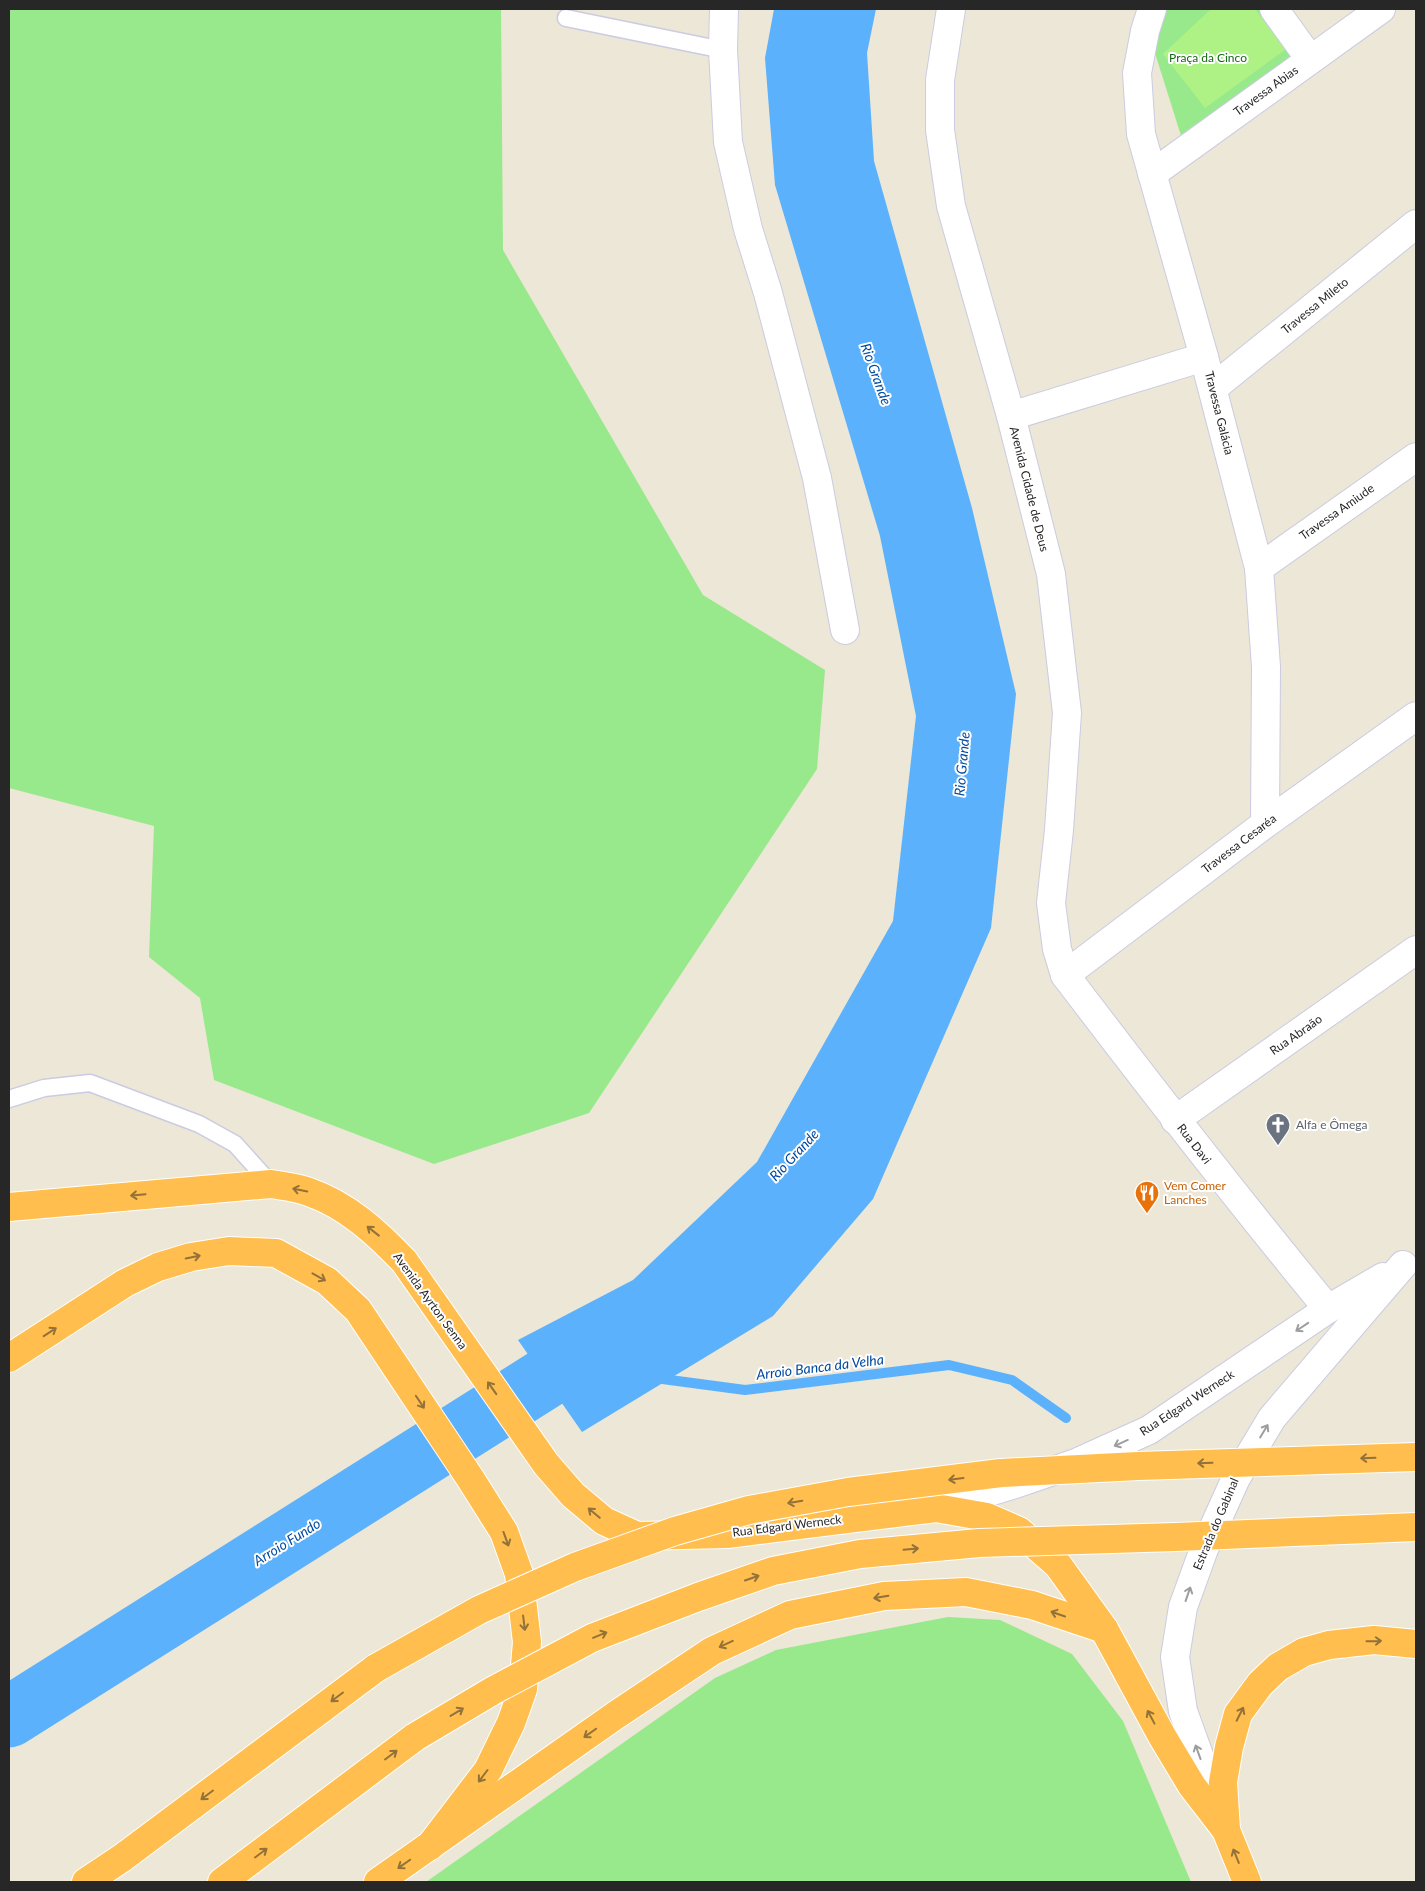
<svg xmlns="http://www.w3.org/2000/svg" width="1425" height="1891" font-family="Lato,sans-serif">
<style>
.green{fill:#98e98b}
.pitch{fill:#aef285}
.water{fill:#5bb1fb}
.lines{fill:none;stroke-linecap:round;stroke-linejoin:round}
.stream{stroke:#5bb1fb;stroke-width:10}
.river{stroke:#5bb1fb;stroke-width:61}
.lane-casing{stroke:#cbcbe2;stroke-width:19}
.street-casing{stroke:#cbcbe2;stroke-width:30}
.secondary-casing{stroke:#cbcbe2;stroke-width:30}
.highway-casing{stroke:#fff;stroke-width:30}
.lane{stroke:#fff;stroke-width:16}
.street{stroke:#fff;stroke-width:28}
.secondary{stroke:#fff;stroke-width:28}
.highway{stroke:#ffbe4d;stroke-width:28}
.highway-bridge-casing{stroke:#fff;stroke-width:30;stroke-linecap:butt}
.highway-bridge{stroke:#ffbe4d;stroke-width:28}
.oneway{stroke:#93723a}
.oneway2{stroke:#9e9e9e}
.labels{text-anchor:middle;stroke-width:4;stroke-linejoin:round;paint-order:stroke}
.park-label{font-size:12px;fill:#126911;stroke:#fff}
.street-label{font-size:12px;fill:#272727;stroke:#fff}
.worship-label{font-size:12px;fill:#5b616d;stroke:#fff;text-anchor:start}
.food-label{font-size:12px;fill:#c56008;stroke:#fff;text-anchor:start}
.water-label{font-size:14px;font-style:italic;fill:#004aa1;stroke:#fff}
</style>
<rect width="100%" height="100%" fill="#ece7d6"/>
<g class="green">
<polygon points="9,9 501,9 503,250 703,595 825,670 817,769 589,1113 434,1164 214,1080 200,998 149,957 154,826 9,788"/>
<polygon points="1162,9 1265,9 1297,51 1183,142 1149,34"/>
<polygon points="948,1617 1000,1620 1072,1654 1123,1721 1191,1882 426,1882 715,1678 776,1650"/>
</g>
<polygon class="pitch" points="1211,9 1255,9 1286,49 1205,108 1163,54"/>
<polygon class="water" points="774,9 876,9 867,53 874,161 972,508 1016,694 991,928 873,1199 773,1316 582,1432 518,1340 633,1280 757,1162 893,921 916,716 880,536 775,185 765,58"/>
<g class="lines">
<polyline class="stream" points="655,1378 745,1390 949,1365 1012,1380 1066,1418"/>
<polyline class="river" points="9,1717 565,1366 610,1327"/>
<defs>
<g id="lane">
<polyline points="566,18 723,50"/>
<polyline points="9,1099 44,1088 90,1083 199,1124 235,1144 271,1184"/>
</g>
<g id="street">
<polyline points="724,9 723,50 728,142 748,229 768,293 817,478 845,630"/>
<polyline points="1152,9 1145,31 1137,73 1141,134 1204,357 1259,568 1266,667 1265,824"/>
<polyline points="1274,9 1310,59"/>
<polyline points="1152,174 1381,9"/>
<polyline points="1213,388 1416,224"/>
<polyline points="1011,416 1204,357"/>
<polyline points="1259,568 1416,457"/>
<polyline points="1065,975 1265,824 1416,716"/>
<polyline points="1175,1120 1416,950"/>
</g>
<g id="secondary">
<path d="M951,9L940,80V130L951,206L1011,416L1051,574L1067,713L1059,830L1051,903L1057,949L1065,975C1151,1088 1238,1200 1328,1309"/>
<polyline points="936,1508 1015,1484 1076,1463 1149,1430 1328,1309 1383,1277"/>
<polyline points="1222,1819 1183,1711 1175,1657 1183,1607 1204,1549 1236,1478 1272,1418 1403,1265"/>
</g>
<g id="highway">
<path d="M9,1207L271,1184C283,1186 297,1187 309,1192C347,1205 377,1233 404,1261L546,1464L573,1495L604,1521L637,1536L727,1534L936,1508L987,1517L1019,1531L1058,1565L1104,1629L1162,1736L1192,1786L1226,1830L1247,1882"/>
<polyline points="9,1358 125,1283 158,1267 191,1257 229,1251 276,1253 327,1281 358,1310 470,1478 504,1532 519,1574 527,1642 523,1689 511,1723 488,1770 430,1846"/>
<polyline points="1226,1830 1223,1782 1229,1747 1238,1714 1260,1684 1278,1667 1304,1652 1329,1645 1374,1640 1416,1644"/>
<polyline points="86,1882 122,1858 376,1668"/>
<polyline points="222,1882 415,1737"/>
<polyline points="378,1882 616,1715 712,1651 790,1615 884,1596 966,1592 1032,1605 1104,1629"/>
</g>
</defs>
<use href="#lane" class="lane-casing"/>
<use href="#street" class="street-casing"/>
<use href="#secondary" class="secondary-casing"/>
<use href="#highway" class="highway-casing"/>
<use href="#lane" class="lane"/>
<use href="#street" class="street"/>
<use href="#secondary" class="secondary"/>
<use href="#highway" class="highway"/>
<defs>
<g id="highway-bridge">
<polyline points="376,1668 479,1610 575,1567 675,1531 749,1510 848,1492 1001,1473 1138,1466 1416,1457"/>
<polyline points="415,1737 494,1690 592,1638 698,1597 773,1571 860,1554 979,1543 1176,1537 1416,1527"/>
</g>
</defs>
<use href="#highway-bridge" class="highway-bridge-casing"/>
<use href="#highway-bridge" class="highway-bridge"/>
</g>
<defs><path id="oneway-shaft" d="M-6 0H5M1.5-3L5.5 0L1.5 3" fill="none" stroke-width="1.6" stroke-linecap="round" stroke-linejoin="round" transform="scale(1.25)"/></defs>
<g class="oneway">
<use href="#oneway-shaft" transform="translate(300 1190) rotate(-169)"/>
<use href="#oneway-shaft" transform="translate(138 1195) rotate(175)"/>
<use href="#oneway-shaft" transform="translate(373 1231) rotate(-142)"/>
<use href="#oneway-shaft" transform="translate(193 1257) rotate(-12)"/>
<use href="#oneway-shaft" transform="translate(319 1277) rotate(29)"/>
<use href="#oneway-shaft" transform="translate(50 1332) rotate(-33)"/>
<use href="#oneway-shaft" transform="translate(492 1388) rotate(-125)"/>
<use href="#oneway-shaft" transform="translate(420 1402) rotate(56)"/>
<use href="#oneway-shaft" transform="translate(1368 1458) rotate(178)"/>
<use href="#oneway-shaft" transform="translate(1205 1463) rotate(178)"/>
<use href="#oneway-shaft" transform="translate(956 1479) rotate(173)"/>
<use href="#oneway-shaft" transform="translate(795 1502) rotate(170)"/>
<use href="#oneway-shaft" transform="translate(594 1513) rotate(-140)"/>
<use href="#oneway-shaft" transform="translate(506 1539) rotate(70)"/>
<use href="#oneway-shaft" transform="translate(911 1549) rotate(-5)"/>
<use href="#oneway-shaft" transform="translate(752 1578) rotate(-19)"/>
<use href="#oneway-shaft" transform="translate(881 1597) rotate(171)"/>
<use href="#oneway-shaft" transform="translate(1058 1614) rotate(-161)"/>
<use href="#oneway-shaft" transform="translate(524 1623) rotate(83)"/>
<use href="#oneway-shaft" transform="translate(600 1635) rotate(-22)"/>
<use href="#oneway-shaft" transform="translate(1374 1641) rotate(-1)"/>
<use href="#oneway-shaft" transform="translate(726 1644) rotate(155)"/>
<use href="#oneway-shaft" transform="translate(337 1697) rotate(143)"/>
<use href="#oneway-shaft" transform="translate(457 1712) rotate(-31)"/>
<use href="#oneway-shaft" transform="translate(1240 1714) rotate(-63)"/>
<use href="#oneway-shaft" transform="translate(1151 1717) rotate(-118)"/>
<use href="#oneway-shaft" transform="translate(590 1733) rotate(145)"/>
<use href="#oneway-shaft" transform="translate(391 1755) rotate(-37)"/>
<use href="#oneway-shaft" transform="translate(483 1776) rotate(127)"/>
<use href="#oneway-shaft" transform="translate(207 1795) rotate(143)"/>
<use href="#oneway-shaft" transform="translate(261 1853) rotate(-37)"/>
<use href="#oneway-shaft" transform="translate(1236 1856) rotate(-112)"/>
<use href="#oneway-shaft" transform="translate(404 1864) rotate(145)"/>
</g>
<g class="oneway2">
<use href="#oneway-shaft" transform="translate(1302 1327) rotate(146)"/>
<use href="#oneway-shaft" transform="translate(1264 1431) rotate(-59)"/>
<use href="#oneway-shaft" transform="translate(1121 1443) rotate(156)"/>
<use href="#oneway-shaft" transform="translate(1188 1594) rotate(-71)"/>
<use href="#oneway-shaft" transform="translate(1198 1752) rotate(-110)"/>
</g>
<defs>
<symbol id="church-pin" viewBox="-11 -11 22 30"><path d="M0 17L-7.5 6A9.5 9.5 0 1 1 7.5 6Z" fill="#6b7280" stroke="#fff"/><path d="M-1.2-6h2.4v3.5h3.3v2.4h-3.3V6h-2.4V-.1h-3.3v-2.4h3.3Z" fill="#fff"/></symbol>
<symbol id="restaurant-pin" viewBox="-11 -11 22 30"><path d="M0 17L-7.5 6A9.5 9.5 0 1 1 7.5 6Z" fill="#e8710a" stroke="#fff"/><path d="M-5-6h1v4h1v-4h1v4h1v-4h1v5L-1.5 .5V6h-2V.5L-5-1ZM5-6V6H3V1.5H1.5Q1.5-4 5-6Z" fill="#fff"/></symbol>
</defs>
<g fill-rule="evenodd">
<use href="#church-pin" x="1264" y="1111" width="28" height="38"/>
<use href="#restaurant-pin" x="1133" y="1179" width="28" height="38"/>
</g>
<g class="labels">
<g class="park-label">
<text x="1208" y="62">Praça da Cinco</text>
</g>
<g class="street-label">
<text transform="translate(1266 91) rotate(-36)" y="4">Travessa Abias</text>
<text transform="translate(1315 306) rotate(-39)" y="4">Travessa Mileto</text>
<text transform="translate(1219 413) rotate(76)" y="4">Travessa Galácia</text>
<text transform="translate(1029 489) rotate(76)" y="4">Avenida Cidade de Deus</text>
<text transform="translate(1337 512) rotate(-35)" y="4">Travessa Amiude</text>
<text transform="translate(1239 844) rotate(-37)" y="4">Travessa Cesaréa</text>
<text transform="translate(1296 1035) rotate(-35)" y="4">Rua Abraão</text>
<text transform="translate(1194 1144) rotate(52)" y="4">Rua Davi</text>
<text transform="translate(430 1301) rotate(54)" y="4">Avenida Ayrton Senna</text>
<text transform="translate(1187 1403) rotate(-33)" y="4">Rua Edgard Werneck</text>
<text transform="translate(1216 1524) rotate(-67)" y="4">Estrada do Gabinal</text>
<text transform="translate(787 1526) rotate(-7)" y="4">Rua Edgard Werneck</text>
</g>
<g class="worship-label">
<text x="1296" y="1129">Alfa e Ômega</text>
</g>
<g class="food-label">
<text x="1164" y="1190">Vem Comer<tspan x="1164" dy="14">Lanches</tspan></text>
</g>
<g class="water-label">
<text transform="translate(876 374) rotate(70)" y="5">Rio Grande</text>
<text transform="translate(962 764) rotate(-85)" y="5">Rio Grande</text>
<text transform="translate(794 1155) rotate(-47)" y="5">Rio Grande</text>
<text transform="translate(820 1367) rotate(-7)" y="5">Arroio Banca da Velha</text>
<text transform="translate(287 1542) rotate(-32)" y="5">Arroio Fundo</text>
</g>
</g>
<rect width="1425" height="1891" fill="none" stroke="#272727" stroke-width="20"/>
</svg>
